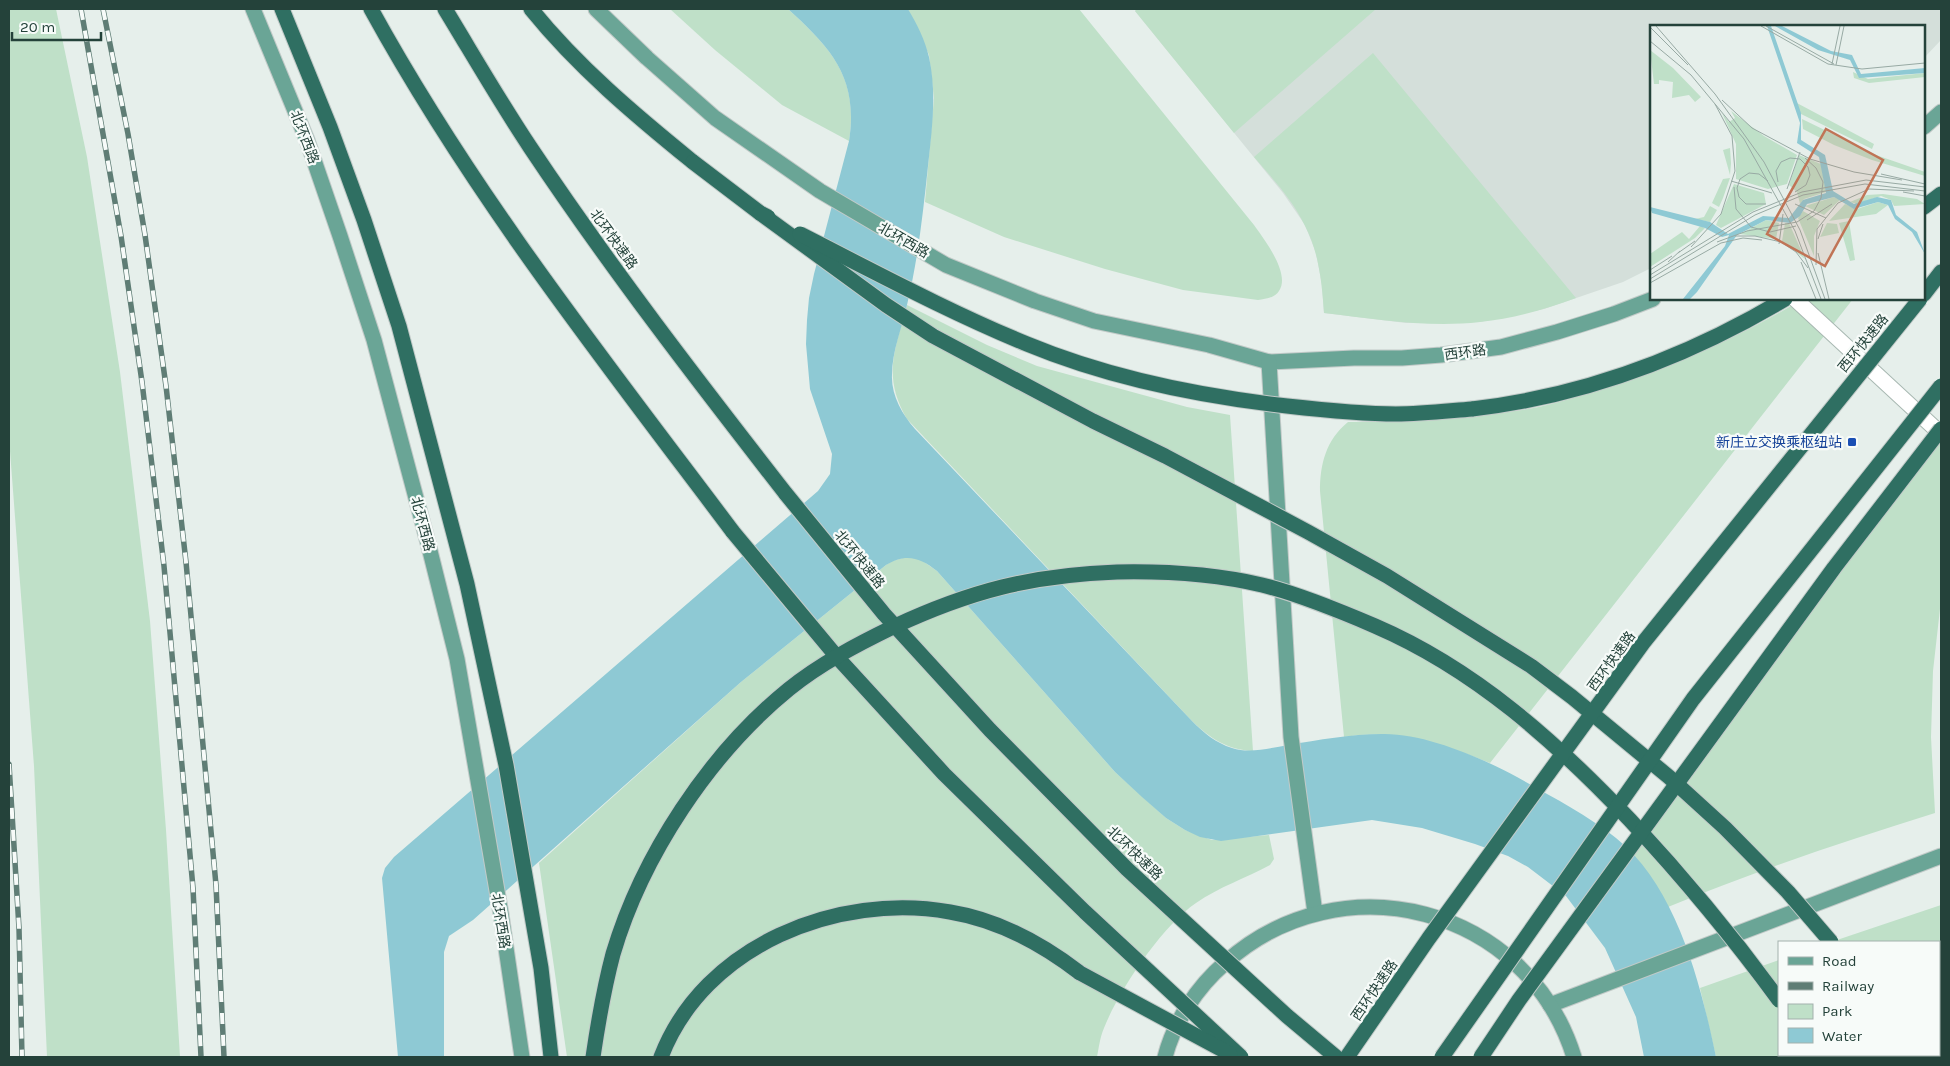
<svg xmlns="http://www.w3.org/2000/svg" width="1950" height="1066" font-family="Karla,'Noto Sans SC',sans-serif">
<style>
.built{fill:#d4dfda}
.green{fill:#bfe0c8}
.water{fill:#8ec9d4}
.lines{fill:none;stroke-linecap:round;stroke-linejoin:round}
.minor-casing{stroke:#a8b8b2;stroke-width:17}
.major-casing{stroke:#c2cac8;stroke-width:17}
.highway-casing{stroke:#c2cac8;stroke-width:17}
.minor{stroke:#fff;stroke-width:15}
.major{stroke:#6aa596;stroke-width:15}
.highway{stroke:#2f6f62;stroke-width:15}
.rail-casing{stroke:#5f7d75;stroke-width:5.5}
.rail{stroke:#f7fbf9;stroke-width:4;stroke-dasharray:11;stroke-linecap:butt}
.highway-bridge-casing{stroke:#c2cac8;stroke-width:17;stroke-linecap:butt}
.highway-bridge{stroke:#2f6f62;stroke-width:15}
.transit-dot{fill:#1a4fb4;stroke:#f7fbf9;stroke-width:2}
.labels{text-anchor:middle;stroke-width:4.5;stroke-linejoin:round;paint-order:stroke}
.street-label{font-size:14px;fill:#24423a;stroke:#f7fbf9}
.transit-label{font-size:14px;fill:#164399;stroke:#f7fbf9;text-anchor:end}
.inset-road{fill:none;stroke:#98aaa4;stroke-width:1}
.view{fill:#c07456;fill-opacity:0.15;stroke:#c07456;stroke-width:2.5}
.inset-edge{fill:none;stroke:#24423a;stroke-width:2.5}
</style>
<rect width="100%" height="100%" fill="#e6efeb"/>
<polygon class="built" points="1137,9 1941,9 1941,40 1924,58 1924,26 1651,26 1651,268 1623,282 1544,309 1480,322 1406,323 1324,313 1322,285 1316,253 1305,225 1283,193 1135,11"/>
<g class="green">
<polygon points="9,9 56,9 87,157 120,372 150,621 166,830 180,1057 47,1057 34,766 9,438"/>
<path d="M670,9H788C831,48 859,78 849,141L782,105L715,50Z"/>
<path d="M908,9H1079L1254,225C1264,239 1291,274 1279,291C1275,298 1265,299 1258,300L1183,290L1105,269L1004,237L925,202L934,98L929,55Z"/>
<polygon points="1137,9 1376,9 1234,133 1135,11"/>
<path d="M1373,53L1576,298C1546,309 1513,319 1480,322C1428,328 1376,319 1324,313C1322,284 1319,252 1305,226C1293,200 1272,178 1254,157Z"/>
<path d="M1803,299H1853L1490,763C1443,744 1395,728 1344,737L1320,491C1320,464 1326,440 1348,422C1406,422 1464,419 1522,410C1544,407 1566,400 1588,393C1663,371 1736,339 1803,299Z"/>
<path d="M907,305L987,345L1037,366L1187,407L1230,415L1253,751C1227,750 1210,738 1192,721L907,419C882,376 895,350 907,305Z"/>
<path d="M1941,438V600L1933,671L1931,737L1935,813C1845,841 1756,871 1668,907L1651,878L1624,845Z"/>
<path d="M910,556L920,559L937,571L1115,772L1166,818L1185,830L1212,840L1269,835L1274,859L1270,865C1246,878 1219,887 1196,903C1162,926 1119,990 1104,1028C1100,1037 1099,1047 1097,1057H567L539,863L741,682L886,565L892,561Z"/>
<polygon points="1941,905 1941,1057 1716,1057 1700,988 1779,960 1779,1055 1939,1055 1939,942 1831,942"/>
</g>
<path class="water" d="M788,9H908C917,24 925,40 929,57C937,94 932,129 928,166C923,213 918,259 907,305C902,328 892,351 892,375C891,395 902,414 915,429L1192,721C1204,733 1216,743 1232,748C1250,754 1270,748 1288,745C1319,740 1350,734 1382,734C1424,733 1480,757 1517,777C1550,796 1586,814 1616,838C1677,887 1701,985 1716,1057H1644L1636,1017L1605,948L1566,896L1528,867L1508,856L1475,844L1422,828L1372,820L1221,841L1200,837L1185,830L1166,818L1142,797L1115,772L937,571C920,557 905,553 886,565L741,682L473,920L449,936L444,952V1057H398L382,878L385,868L394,857L818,491L830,474L832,454L810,389L806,344L807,320L809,298L814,274L849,141C859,78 831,48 788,9Z"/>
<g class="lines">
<defs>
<polyline id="minor" points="1795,299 1941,434"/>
<g id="major">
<polyline points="253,9 307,140 340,236 374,340 428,543 457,659 501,914 522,1057"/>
<polyline points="596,9 647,58 715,118 820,191 946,265 1035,301 1094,321 1209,345 1269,362 1354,358 1402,358 1441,355 1501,347 1557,332 1614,314 1653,299"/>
<polyline points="1924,127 1941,112"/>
<polyline points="1269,362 1291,737 1315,913"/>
<polyline points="1550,1005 1941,856"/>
<path d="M1165,1057C1174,1022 1197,987 1225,963C1341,859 1527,906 1574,1057"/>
</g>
<g id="highway">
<polyline points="282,9 330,127 364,220 399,326 467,584 506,765 541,968 551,1057"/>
<path d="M371,9C473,195 606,363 733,532"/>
<path d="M445,9C473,55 500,102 530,147C610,267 698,381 786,494"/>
<path d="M531,9C578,67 635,115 693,162"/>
<polyline points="1924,207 1941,194"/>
<polyline points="1924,294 1941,272"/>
<path d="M1472,409C1584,396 1688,357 1785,299"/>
<polyline points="1818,1055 1820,1057"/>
<polyline points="1905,1055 1906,1057"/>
<path d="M661,1057C704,945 838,892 950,912C999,920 1041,943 1080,973"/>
</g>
</defs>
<use href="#minor" class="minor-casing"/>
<use href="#major" class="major-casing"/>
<use href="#highway" class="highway-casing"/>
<use href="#minor" class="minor"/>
<use href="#major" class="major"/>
<use href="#highway" class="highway"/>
<defs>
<g id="rail">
<polyline points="81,9 121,236 142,382 164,566 193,888 201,1057"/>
<polyline points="103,9 128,134 145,235 166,386 186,562 216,885 224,1057"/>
<polyline points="9,764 19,928 22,1057"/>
</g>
</defs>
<use href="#rail" class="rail-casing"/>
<use href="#rail" class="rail"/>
<defs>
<g id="highway-bridge">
<polyline points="693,162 760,213 768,217"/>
<polyline points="760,213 886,305 933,336 1093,421 1165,456 1308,532 1387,576 1531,666 1572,697 1669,777 1725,828 1788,892 1831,942"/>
<path d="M800,234C875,272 949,312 1027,344C1109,378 1199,396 1287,406C1323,410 1360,414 1396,414C1422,414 1447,411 1472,409"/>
<polyline points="786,494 884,614 990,730 1127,869 1287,1016 1336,1057"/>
<polyline points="733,532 837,657 944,774 1085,912 1241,1057"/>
<polyline points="1080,973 1230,1054"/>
<path d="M593,1057C598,1023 604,988 613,954C642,856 709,754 789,689C820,664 856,645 893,627C970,591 1032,575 1117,572C1165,571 1215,574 1262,585C1299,594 1340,611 1375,626C1475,669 1556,742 1630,820C1683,877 1733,937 1779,1000"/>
<polyline points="1347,1057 1429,938 1643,643 1920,299"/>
<polyline points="1442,1057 1693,699 1941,386"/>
<polyline points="1481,1057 1519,1000 1834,568 1941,429"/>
</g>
</defs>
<use href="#highway-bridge" class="highway-bridge-casing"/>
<use href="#highway-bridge" class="highway-bridge"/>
</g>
<rect class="transit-dot" x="1847" y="437" width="10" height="10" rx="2.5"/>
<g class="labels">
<g class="street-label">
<text transform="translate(305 137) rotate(69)" y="5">北环西路</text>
<text transform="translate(614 239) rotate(54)" y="5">北环快速路</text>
<text transform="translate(904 240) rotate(30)" y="5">北环西路</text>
<text transform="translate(1863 343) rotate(-51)" y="5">西环快速路</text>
<text transform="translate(1465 352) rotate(-8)" y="5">西环路</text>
<text transform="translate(423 524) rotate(75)" y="5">北环西路</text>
<text transform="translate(860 559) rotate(51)" y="5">北环快速路</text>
<text transform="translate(1611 661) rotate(-54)" y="5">西环快速路</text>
<text transform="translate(1135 853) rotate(44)" y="5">北环快速路</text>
<text transform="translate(501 921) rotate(81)" y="5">北环西路</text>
<text transform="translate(1374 990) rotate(-56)" y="5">西环快速路</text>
</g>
<g class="transit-label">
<text x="1842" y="447">新庄立交换乘枢纽站</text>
</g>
</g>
<g transform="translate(1650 25)">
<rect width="275" height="275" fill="#e6efeb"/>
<path d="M0,25L23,43L51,72L45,77L39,70L22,73L23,57L9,55V59H4ZM203,47L218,54L275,48V52L219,58L204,53ZM145,77L224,119L222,124L151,89ZM81,86L114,111L147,130L137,159L118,164L86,154V119L72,88L79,97L85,93ZM152,94L226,130L275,147V151L222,135L184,120L153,104ZM80,123L81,138L80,150L73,125ZM149,130L171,139L176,167L154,174L150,179L147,167L139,160ZM80,153L73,173L69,182L62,178L73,154ZM84,159L114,168L116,179L71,203L66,200ZM233,169L267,174L275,179L244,181L241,175L231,171L207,179L200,177L217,170ZM184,172L190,175L174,190L155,181ZM228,177L238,180L226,189L179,196L195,179L207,184ZM60,181L67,185L60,197L45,194L54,192ZM153,186L170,196L164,211V231L148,193ZM116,195L129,198L126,214L90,209ZM199,196L205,235L200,236L189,198ZM135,198H139L155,234L132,216ZM177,198L187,199L189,208L170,212ZM50,201L55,203L45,213L0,242V229L32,207L39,214Z" fill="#bfe0c8"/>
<path d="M117,1H121L151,88V115L175,130L183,166L204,179L227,172L241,175L246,190L267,207L275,229L262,207L245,194L238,180L228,177L204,184L184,172L157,179L150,191L140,198L116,195L87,210L47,267L40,274H33L75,221L79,210L72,212L55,203L2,188L0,182L60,197L78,209L113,191L139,193L153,175L176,168L169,132L147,118L150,98ZM125,1H132L181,26L202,30L211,49L275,43V48L209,53L200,35L168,25Z" fill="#8ec9d4"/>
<path class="inset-road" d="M6,1L65,69L114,137L150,205L175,274M111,1L178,39L212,44L275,38M116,1L184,39M0,2L38,40M0,16L41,50L94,114L145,206L171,274M182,39L190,1M186,40L194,1M72,75L102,103L160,134L204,147L252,155M231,149L275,159M81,156L122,168M128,157L126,146L131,137L140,133L150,134L158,142L160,150L156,160L145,167M84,162L86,184L101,202L120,207L146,201M137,164L150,127M253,167L275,171M116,179H96L89,172L87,163L90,154L99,148L109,149L118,156M145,179L176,193M157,195L182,179M85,211H105L131,217L146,227L158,243M168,214L173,199M67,217L97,206L147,197L164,186L171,173L173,157L166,143L155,133M129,219L133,189M41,222L71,189L85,146L82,111L65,79M28,228L45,216M168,228L179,274M18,237L30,226M151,237L166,274M166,240L167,204L188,178L219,164L264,166M0,245L22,231M0,250L103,187L152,167L216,155L275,162M0,254L105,190L153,170L215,159L275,166M0,258L71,218L93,213L112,215"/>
<path class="view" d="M176,104L233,135L175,241L117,209Z"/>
<rect width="275" height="275" class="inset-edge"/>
</g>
<rect width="1950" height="1066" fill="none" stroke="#24423a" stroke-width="20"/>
<rect x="1778" y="941" width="162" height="115" fill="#f7fbf9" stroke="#a3b1ad"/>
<rect x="1788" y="957" width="25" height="8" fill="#6aa596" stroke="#a3b1ad"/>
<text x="1822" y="966" font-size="15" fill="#24423a">Road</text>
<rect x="1788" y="982" width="25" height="8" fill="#5f7d75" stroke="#a3b1ad"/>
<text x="1822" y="991" font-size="15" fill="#24423a">Railway</text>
<rect x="1788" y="1004" width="25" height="15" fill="#bfe0c8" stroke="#a3b1ad"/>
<text x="1822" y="1016" font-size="15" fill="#24423a">Park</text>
<rect x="1788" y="1028" width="25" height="15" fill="#8ec9d4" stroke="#a3b1ad"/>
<text x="1822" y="1041" font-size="15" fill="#24423a">Water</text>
<path d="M12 32v8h89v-8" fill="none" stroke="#24423a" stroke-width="2.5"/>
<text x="20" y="32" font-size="15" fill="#24423a" stroke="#f7fbf9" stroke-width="4" paint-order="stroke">20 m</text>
</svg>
